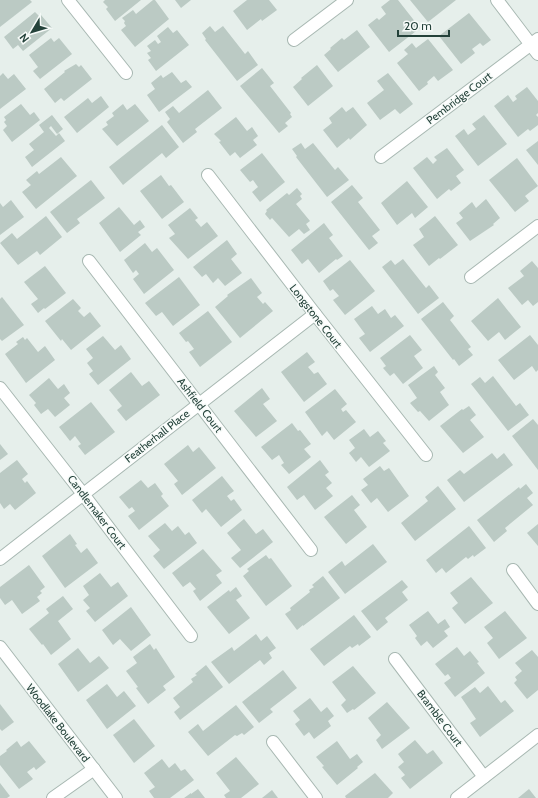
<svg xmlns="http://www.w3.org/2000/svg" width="538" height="798" font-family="Cabin,sans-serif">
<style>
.building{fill:#bbcac4}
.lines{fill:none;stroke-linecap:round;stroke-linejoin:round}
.minor-casing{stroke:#a8b8b2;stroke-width:14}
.minor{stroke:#fff;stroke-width:12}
.labels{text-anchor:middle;stroke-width:3;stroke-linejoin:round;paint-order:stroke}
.street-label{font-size:11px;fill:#24423a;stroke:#f7fbf9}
</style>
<rect width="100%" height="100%" fill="#e6efeb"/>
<g class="building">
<polygon points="0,0 30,0 32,2 0,27"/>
<polygon points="105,0 141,0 115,21 106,9 108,7 103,2"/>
<polygon points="153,0 155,0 169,19 135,47 121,30 126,26 124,23 125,21 122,18 133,10 136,14"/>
<polygon points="175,0 191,0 181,8"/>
<polygon points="247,0 269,0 277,10 262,21 261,19 247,30 233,11"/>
<polygon points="390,0 398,0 420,28 389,52 368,25 377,18 379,20 386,14 381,7"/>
<polygon points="410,0 456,0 428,22"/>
<polygon points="35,12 39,16 41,15 52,28 23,51 18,45 13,49 4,37"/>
<polygon points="469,13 491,40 483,46 480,43 472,49 475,53 461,64 439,36"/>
<polygon points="210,26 215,32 223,26 245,54 248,51 258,65 237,81 205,40 206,39 202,33"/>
<polygon points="168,27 173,33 177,30 189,45 156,71 148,60 151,58 147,53 151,51 147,46 155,40 158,44 161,42 157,36"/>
<polygon points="357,30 370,47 338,72 324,55 331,49 330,48 342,38 344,40"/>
<polygon points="51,38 54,42 59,38 72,54 40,79 33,71 38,67 29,55"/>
<polygon points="428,39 453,70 438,81 434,76 427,82 428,84 419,91 397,63 408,54 404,50 412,43 416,48"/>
<polygon points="76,64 79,67 81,65 92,79 64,101 61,98 55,103 44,89 65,72 64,71"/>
<polygon points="317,65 333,86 308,106 293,87 302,79 301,78"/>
<polygon points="262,68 274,83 270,86 291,113 290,114 292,117 285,123 288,126 279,133 240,86"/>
<polygon points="172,72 181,83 186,80 192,87 159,112 147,95 155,89 151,83 161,75 163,78"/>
<polygon points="3,73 8,79 14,74 26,89 0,109 0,76"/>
<polygon points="388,73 413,104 400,114 395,109 380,120 367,103 384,90 377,81"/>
<polygon points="527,87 538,101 538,113 536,115 538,117 538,125 530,131 528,129 518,137 494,106 508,95 513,102 517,99 515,96"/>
<polygon points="208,90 222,108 195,129 197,132 183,143 167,122 170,119 165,112 173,106 179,113"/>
<polygon points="101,96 109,107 77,133 64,117 88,98 92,103"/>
<polygon points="21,104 30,115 34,112 40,120 12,142 3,130 7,126 4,122 6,120 4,117"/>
<polygon points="123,104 127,110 135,104 149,121 117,146 102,129 108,125 106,122 114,116 112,113"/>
<polygon points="342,107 346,112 353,107 367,125 350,140 349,138 337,148 323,130 332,123 329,118"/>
<polygon points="52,115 63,129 57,134 51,126 49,128 56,136 59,133 65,141 32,167 25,157 34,150 29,144 44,132 39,125"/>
<polygon points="484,115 507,144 478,166 455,136 464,129 468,135 476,129 472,124"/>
<polygon points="236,117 247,131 252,127 258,136 253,140 257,145 240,158 235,152 230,156 219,142 221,141 214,134"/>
<polygon points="162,125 179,147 166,158 162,153 123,185 109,167"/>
<polygon points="538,141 538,165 526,150"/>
<polygon points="301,143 305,149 313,143 335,170 338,167 349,180 327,197 296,157 297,156 292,149"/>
<polygon points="447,148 464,170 456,176 461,183 451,191 449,189 437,199 413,168 427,157 433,164 437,160 434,157"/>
<polygon points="262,153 285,182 260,202 252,192 258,187 253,180 250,182 240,170"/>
<polygon points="61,157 77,176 36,209 22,192 31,185 26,180 37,171 39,174"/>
<polygon points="517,158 538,186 525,196 529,201 515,212 489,180"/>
<polygon points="161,175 169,186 171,185 184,202 162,219 140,191"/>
<polygon points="91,180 105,198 77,219 80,223 67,233 50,212"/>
<polygon points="407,181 428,207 415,218 412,213 397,225 381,203"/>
<polygon points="352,185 363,198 358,202 380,230 372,236 378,243 369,250 331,202"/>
<polygon points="297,188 302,194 300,196 302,199 296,204 310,221 306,224 310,230 304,234 299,229 289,237 272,218 270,220 265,214 267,211 266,210 287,193 289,195"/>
<polygon points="486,199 500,218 493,224 494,225 470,241 456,223 463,218 459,213 472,202 476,208"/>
<polygon points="11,200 24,217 0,235 0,203 3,207"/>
<polygon points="119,207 134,225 140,220 145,227 138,232 141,235 120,252 99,223"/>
<polygon points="190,208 198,218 195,220 201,227 207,222 218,236 188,259 169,238 175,234 168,225"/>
<polygon points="46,216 62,237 40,255 37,251 18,265 0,243 12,233 17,239"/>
<polygon points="435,216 458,245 440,259 439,258 429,266 413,245 424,237 419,229"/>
<polygon points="324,223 333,235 329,238 343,256 337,260 336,259 319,273 308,259 302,264 291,250"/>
<polygon points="227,240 237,254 231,259 242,273 225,286 218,278 213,283 206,274 202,277 193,267"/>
<polygon points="145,243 152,252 157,248 174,270 144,294 133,279 139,274 136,270 133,273 124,260"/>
<polygon points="403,259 426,288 429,285 439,298 418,314 382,267 391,260 395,265"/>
<polygon points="350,260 375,291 345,315 333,300 339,296 333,289 330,291 323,281"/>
<polygon points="532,261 538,268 538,302 533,306 528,300 522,305 508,288 524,276 520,271"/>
<polygon points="45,266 66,293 45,309 44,308 38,313 31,304 38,299 24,282"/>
<polygon points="179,277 200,305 173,326 162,312 156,316 145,303"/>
<polygon points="251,278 262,293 257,297 263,304 265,302 273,311 240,338 215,307 228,296 227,295"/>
<polygon points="2,297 24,325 2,341 0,339 0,299"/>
<polygon points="498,298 521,327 505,340 499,332 488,341 471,321"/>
<polygon points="73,299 81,308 78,311 84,317 90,312 101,326 71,350 62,339 61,341 45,321"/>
<polygon points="443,302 454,316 450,320 471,347 468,349 473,355 459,366 454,359 453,360 421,319"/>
<polygon points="372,306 378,314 385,309 391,318 395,315 404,326 370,352 359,338 365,334 354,319"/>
<polygon points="208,311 232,342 200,367 189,352 194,349 188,341 186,342 179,333"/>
<polygon points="410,335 422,350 414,356 423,368 403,384 394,373 390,376 383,368 386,366 380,358"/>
<polygon points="530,335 538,345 538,370 536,372 532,366 514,380 498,360"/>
<polygon points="103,336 115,350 121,345 131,359 98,385 89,374 93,371 87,363 93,358 86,349"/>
<polygon points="23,337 25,340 27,338 38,352 45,346 55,360 26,383 5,354 18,344 16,342"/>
<polygon points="307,352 315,362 308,367 314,374 318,372 327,384 304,402 281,372"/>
<polygon points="434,366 438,372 435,375 445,388 440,392 449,405 429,421 420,411 418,412 410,403 417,398 408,385"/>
<polygon points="131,372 142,386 149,381 160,395 126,421 117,410 122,406 109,390"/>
<polygon points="493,376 516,406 520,403 529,415 508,431 471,384 480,377 485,383"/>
<polygon points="49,378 58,389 64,384 70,393 64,398 70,405 55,417 48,409 41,414 34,405 36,403 29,395"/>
<polygon points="262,388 270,399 263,404 277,421 256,437 234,411"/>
<polygon points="335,389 347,404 341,409 343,412 346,410 356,422 334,440 327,431 322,436 305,412"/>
<polygon points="91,402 115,432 85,455 78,446 81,444 75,436 70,441 59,427"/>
<polygon points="469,406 476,415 470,420 484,437 463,453 440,426 462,409 463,410"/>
<polygon points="533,419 538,425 538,470 512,436"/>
<polygon points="292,423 298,431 300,430 311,444 304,449 311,457 289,474 281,465 284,463 279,455 272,460 261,447"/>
<polygon points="364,429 370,437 378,431 386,441 383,443 390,451 369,467 361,457 356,462 349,453 355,448 349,440"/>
<polygon points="0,444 8,454 0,460"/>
<polygon points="188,445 193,452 199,447 216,468 182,495 174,484 178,481 164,464"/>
<polygon points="492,453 497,459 504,453 513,465 464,502 447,480 460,470 464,474"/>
<polygon points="17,460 28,474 22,479 25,483 27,481 36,493 15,510 10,504 4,509 0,503 0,473"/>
<polygon points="320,460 329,472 325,475 332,483 326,488 333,496 315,510 304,495 297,500 287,487"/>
<polygon points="380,466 384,471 389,468 409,496 388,512 377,498 371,503 361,490 368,485 363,479"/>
<polygon points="222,476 234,491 227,496 231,501 234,499 242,510 221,527 206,509 202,513 192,500"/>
<polygon points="141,480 148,488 155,483 163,494 161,496 169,506 139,530 128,516 135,511 132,507 129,509 119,497"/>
<polygon points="526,484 533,493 527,498 533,505 505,528 507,531 494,542 477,520 519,487 520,489"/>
<polygon points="438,486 456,509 415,541 401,523 428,501 425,497"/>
<polygon points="352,495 360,505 354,510 367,527 346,544 324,517"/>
<polygon points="244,519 256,534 263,529 273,542 240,568 231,558 241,550 227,533"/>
<polygon points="165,523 172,531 178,526 185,535 189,532 197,543 164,569 153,556 160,550 148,536"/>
<polygon points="538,524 538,546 527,533"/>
<polygon points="469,526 486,548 474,557 473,555 468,559 466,557 446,573 442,568 436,573 426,560"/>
<polygon points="70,534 77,544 75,545 81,553 87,548 98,563 65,588 42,556"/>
<polygon points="373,544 387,562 345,594 328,572 342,561 345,566"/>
<polygon points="203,549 222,571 216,575 222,583 200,601 193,591 196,589 190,582 183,587 172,573"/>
<polygon points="266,555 269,559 271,558 292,586 266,606 243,576 249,571 247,569"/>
<polygon points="29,565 45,587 40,591 42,593 37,597 40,601 22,614 12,600 5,605 0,598 0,587"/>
<polygon points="100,573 111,587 118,582 128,596 95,622 86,611 90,608 83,600 89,595 83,586"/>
<polygon points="323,576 340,598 303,626 303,625 297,630 285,614 291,610 290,608 310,592 309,590 314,587 312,585"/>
<polygon points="471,577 493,603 465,624 452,608 458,603 450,593"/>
<polygon points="402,580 408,587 402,592 408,600 385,618 388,622 377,631 361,611"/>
<polygon points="236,587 242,596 236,600 250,618 229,634 207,607 229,590 230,592"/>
<polygon points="63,596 73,609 58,621 71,639 51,655 43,644 42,645 29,629 49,613 46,609"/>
<polygon points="131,607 151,635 131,651 120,639 113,645 102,630"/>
<polygon points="428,611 438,624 445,619 450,627 444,631 448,636 433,648 427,641 421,646 415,638 417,636 409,625"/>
<polygon points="505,611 527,638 499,659 487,643 493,638 484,627"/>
<polygon points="354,615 371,637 359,646 358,644 352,648 350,646 324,666 310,649"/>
<polygon points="256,634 261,641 267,636 276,648 269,653 272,658 264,665 260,660 229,684 211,662 232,647 234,651"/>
<polygon points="150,644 154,650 156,648 175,677 163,686 166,690 148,704 136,688 138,687 126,671 137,663 133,657"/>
<polygon points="457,647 464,656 470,651 479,662 477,663 485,673 455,697 444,683 451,678 448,674 445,676 435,664"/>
<polygon points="78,648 90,663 99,656 109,668 78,692 58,664"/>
<polygon points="532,650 538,657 538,690 527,699 514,683 517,680 515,677 522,671 515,663"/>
<polygon points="206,665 223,687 180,720 174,712 180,707 173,698 193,682 191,679 197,675 195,674"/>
<polygon points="353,666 376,693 354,710 353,709 347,713 341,705 346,700 332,682"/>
<polygon points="283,670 297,688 270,709 273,712 259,723 242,702"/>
<polygon points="107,684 117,697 124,691 136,706 107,729 86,700"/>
<polygon points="488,686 501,703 505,700 514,711 480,737 470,723 476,719 461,697 475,687 480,693"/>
<polygon points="310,698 321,712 327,707 334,716 328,721 331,726 314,739 309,732 304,736 295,724 300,720 293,711"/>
<polygon points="387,702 410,728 382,749 376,740 381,735 368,718"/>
<polygon points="0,704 14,722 2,731 0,729"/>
<polygon points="236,705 254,727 244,735 242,733 237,736 235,735 208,756 188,732 198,724 203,731"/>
<polygon points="134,719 155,746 134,763 113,735"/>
<polygon points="415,740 427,754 433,750 443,763 410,789 401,778 405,775 398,767 404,762 398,754"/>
<polygon points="17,741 21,747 29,741 46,762 36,770 34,767 27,772 33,779 19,789 0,765 0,756 7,751 6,750"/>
<polygon points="337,741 350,759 357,754 363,762 357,767 358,768 337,785 322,767 324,766 316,757"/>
<polygon points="236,757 259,784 241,798 226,798 224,795 230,791 216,773"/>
<polygon points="162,759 169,768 175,763 181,771 185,769 194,780 170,798 154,798 149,791 155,787 144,773"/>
<polygon points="375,773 393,793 388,798 346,798 345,796"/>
<polygon points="0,783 10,796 7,798 0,798"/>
<polygon points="198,789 205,798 184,798 191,793 191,794"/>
<polygon points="529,789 536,798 518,798"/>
<polygon points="272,790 278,798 262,798"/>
</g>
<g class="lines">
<defs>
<g id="minor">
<polyline points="68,0 126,73"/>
<polyline points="497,0 538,54"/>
<polyline points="294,40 347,0"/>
<polyline points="381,157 538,39"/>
<polyline points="208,175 315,314 426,455"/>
<polyline points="89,261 311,550"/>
<polyline points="471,277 538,226"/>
<polyline points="0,388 83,494 191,636"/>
<polyline points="0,559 315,314"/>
<polyline points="513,570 538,604"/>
<polyline points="0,647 116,798"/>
<polyline points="395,659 484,777"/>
<polyline points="273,742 316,798"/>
<polyline points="53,798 94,769"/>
<polyline points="457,798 538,735"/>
</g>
</defs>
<use href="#minor" class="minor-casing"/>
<use href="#minor" class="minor"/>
</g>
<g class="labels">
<g class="street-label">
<text transform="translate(459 98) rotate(-37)" y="4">Pembridge Court</text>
<text transform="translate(316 316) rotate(52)" y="4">Longstone Court</text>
<text transform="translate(200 405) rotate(52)" y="4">Ashfield Court</text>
<text transform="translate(157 436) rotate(-38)" y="4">Featherhall Place</text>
<text transform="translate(97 512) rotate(53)" y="4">Candlemaker Court</text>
<text transform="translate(440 718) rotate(53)" y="4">Bramble Court</text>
<text transform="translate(58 723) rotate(52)" y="4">Woodlake Boulevard</text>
</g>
</g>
<g transform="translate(32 32) rotate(232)" stroke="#f7fbf9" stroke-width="3" paint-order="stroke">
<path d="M0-3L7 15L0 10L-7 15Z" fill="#24423a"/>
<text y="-6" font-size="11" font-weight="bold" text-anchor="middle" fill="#24423a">N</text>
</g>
<path d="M398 30v6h51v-6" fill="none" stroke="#24423a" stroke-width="2"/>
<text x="404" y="30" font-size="12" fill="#24423a" stroke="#f7fbf9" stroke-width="3" paint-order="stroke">20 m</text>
</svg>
